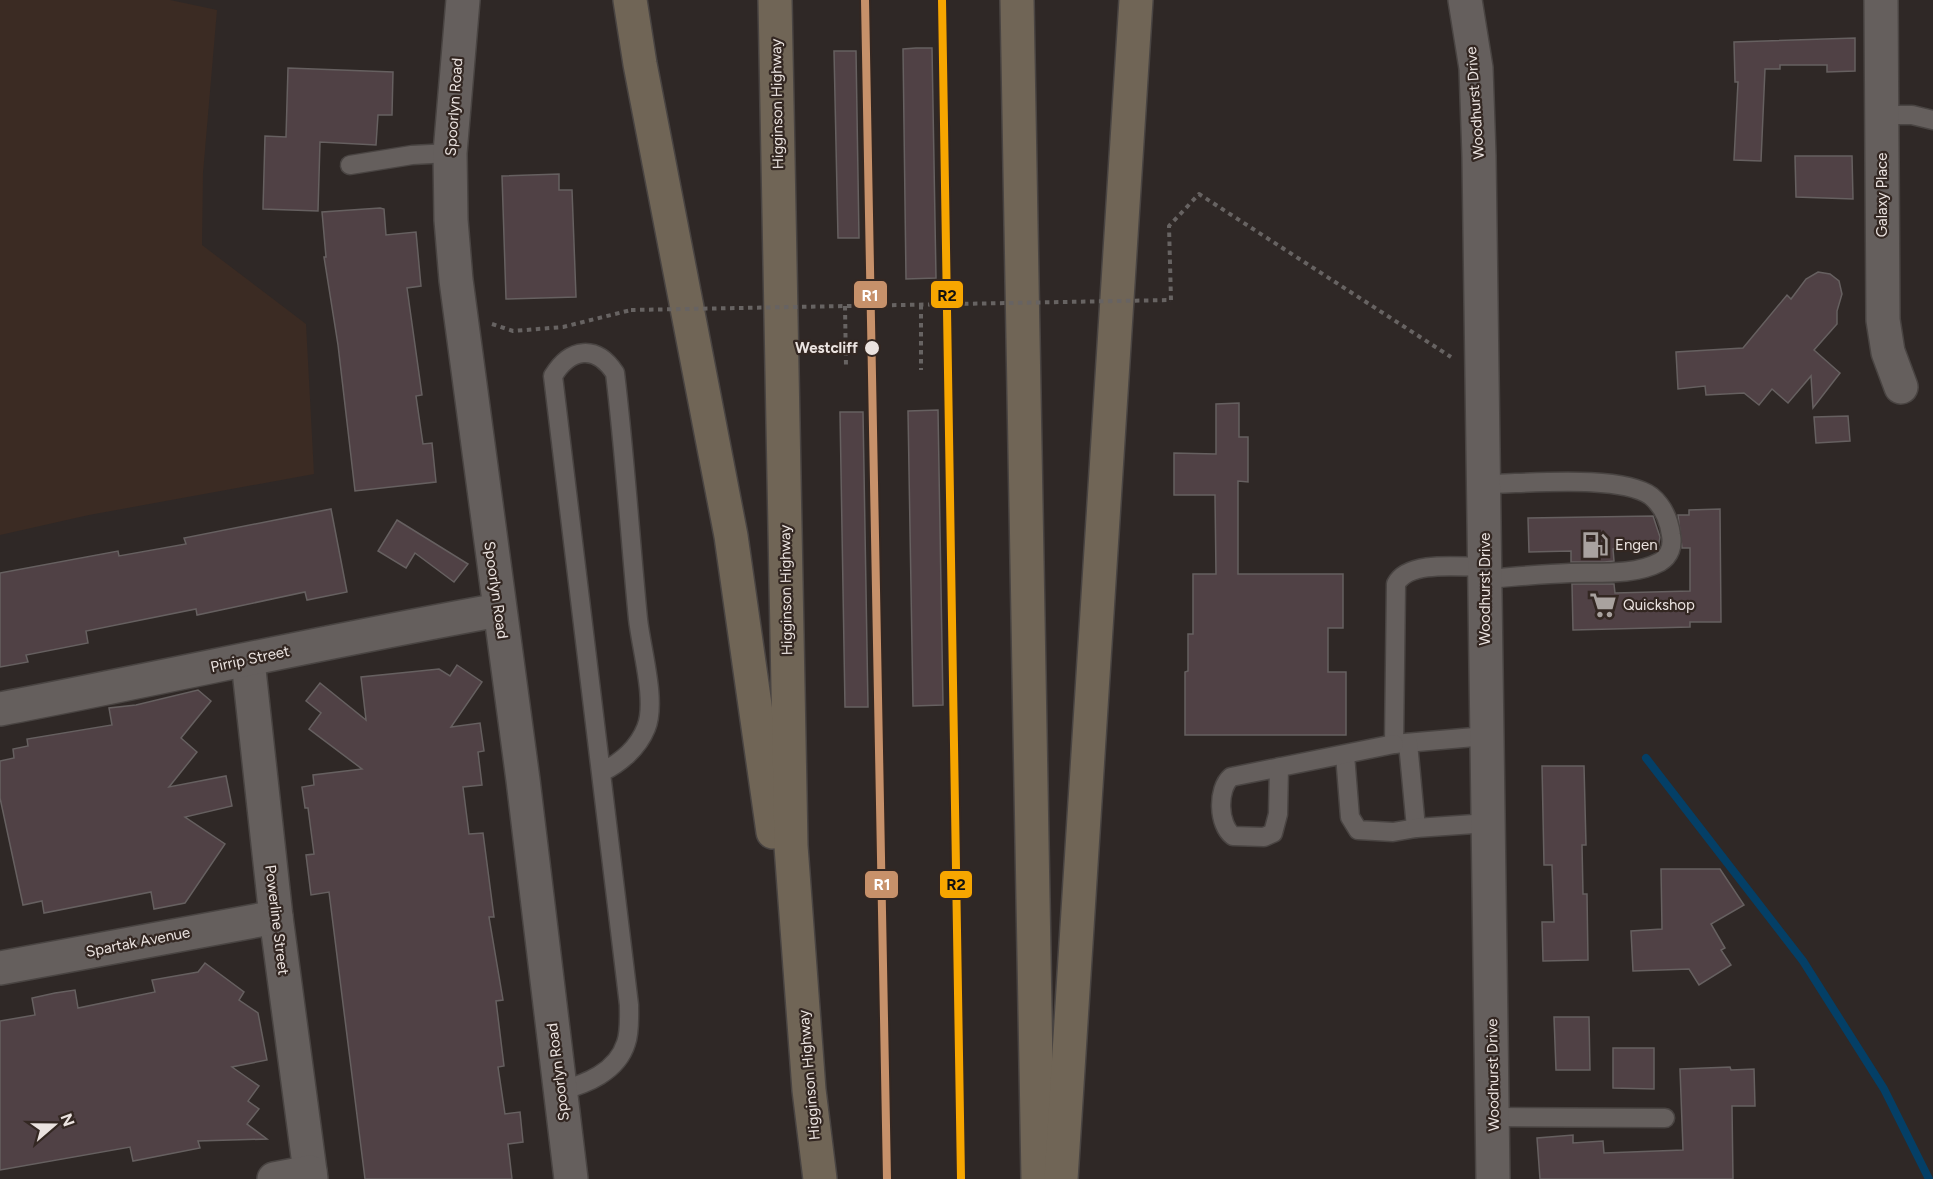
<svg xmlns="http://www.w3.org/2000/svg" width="1933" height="1179" font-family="Figtree,sans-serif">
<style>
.built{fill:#3b2b23}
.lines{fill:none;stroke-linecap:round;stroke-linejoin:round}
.stream{stroke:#043f66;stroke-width:8}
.building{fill:#504145;stroke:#666060;stroke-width:1.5}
.service-casing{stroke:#494442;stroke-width:21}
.minor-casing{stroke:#494442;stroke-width:36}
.trunk-casing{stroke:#494442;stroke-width:36}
.path{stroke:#676362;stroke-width:4;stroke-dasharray:4.5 4.5;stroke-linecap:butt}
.service{stroke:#655f5d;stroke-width:18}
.minor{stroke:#655f5d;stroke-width:33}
.trunk{stroke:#706556;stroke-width:33}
.path-bridge{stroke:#676362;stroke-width:4;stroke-dasharray:4.5 4.5;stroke-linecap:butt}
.rail-1-casing{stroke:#332722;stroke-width:12}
.rail-2-casing{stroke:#332722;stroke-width:12}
.rail-1{stroke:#c7916a;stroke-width:8}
.rail-2{stroke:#f7a600;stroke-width:8}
.stop-dot{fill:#ebe3e0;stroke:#332722;stroke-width:2}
.labels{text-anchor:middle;stroke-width:4.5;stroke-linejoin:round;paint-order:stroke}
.street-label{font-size:15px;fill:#ebe3e0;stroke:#332722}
.stop-label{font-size:15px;font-weight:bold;fill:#ebe3e0;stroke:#332722;text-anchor:end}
.poi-label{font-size:15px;fill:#ebe3e0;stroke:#332722;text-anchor:start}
.line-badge{stroke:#332722;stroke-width:2}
.badge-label{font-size:16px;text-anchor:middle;font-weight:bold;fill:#fff}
.pale-badge-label{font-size:16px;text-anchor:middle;font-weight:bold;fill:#111}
</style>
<rect width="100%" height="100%" fill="#2f2826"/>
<polygon class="built" points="0,0 170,0 217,10 203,173 202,245 306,324 314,474 89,515 0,535"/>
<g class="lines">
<polyline class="stream" points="1646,758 1803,961 1884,1089 1929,1179"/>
</g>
<g class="building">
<polygon points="1855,38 1855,71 1827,72 1827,65 1780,65 1780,69 1765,69 1761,161 1734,160 1738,82 1735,82 1734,42"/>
<polygon points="916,48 932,48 936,278 906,279 903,49"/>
<polygon points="834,51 856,51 859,238 838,238"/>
<polygon points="288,68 393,72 392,115 378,115 376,145 320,142 318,211 263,209 265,136 286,137"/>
<polygon points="1795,156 1852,156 1853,199 1796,197"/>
<polygon points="559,174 559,190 572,190 576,297 506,299 502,176"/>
<polygon points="380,208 384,209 386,235 416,232 421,286 407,288 422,395 416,396 423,444 432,443 436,482 355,491 338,345 324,257 326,257 322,212"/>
<polygon points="1818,272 1830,274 1839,281 1842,294 1837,311 1837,324 1814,350 1840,373 1813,408 1811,376 1788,403 1772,389 1759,405 1744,393 1706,395 1705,386 1678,389 1676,352 1743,348 1787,295 1791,299 1806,279"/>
<polygon points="1239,403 1239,437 1248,437 1248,482 1238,481 1238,574 1343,574 1343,628 1328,628 1328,672 1346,672 1346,735 1185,735 1185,672 1188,671 1188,634 1193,634 1193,574 1216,574 1215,495 1174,495 1174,453 1216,454 1216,404"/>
<polygon points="938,410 943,705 913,706 908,411"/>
<polygon points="840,412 863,412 868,707 845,707"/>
<polygon points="1848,416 1850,441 1816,443 1814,417"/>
<polygon points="331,509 347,592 307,600 305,592 197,615 196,609 86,631 88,643 26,655 28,662 0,667 0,573 118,551 119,556 186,544 184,538"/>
<polygon points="1720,509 1721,622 1690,622 1690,627 1573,630 1572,584 1614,584 1615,593 1690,591 1690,548 1682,548 1678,515 1689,515 1689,510"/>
<polygon points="1653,516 1660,537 1658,549 1613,549 1614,561 1604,562 1571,562 1571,551 1529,552 1528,518"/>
<polygon points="397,520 468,564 454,582 415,553 406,568 378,551"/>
<polygon points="457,665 482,682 451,727 480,723 484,751 478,752 482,785 463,787 469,834 483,833 494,917 489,917 503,1000 496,1001 504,1066 498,1067 505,1114 520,1112 523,1142 508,1144 512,1179 365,1179 329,892 311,895 306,855 314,854 308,808 305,808 302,787 314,785 313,775 362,769 309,729 321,713 306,701 320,683 366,720 361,677 439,669 450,676"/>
<polygon points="198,690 211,701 181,738 197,752 169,787 226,776 232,806 185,817 225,844 185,903 154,909 151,892 44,913 42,901 23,905 0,798 0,761 14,758 13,749 28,746 27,739 112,725 109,708 136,705"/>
<polygon points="1542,766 1584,766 1586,845 1582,845 1583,894 1587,894 1588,960 1543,961 1542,922 1554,922 1552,865 1544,865"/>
<polygon points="1661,869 1720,869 1744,905 1711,924 1725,948 1721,950 1731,965 1699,985 1689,969 1633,971 1631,931 1662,929"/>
<polygon points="205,963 244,992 239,1000 258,1013 267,1060 232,1067 259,1086 248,1101 259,1109 247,1124 267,1139 198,1141 200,1148 133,1161 130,1147 0,1170 0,1021 35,1015 32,998 55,993 75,990 78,1008 155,992 152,980 198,972"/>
<polygon points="1554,1017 1589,1017 1590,1070 1556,1070"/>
<polygon points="1613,1048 1654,1048 1654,1089 1613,1088"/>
<polygon points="1730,1067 1731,1070 1754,1069 1755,1106 1732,1106 1733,1179 1540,1179 1537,1138 1573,1135 1573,1143 1603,1141 1604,1153 1683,1150 1680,1069"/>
</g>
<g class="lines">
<defs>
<g id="service">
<polyline points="1882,115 1912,115 1933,120"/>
<polyline points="350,165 412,155 450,153"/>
<path d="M1484,567C1460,567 1408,560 1396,584L1394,744L1486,736"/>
<path d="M1484,579C1512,577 1541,574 1570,573C1598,572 1634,576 1660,562C1670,556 1673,546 1671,535C1669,520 1663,506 1651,496C1620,474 1524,484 1485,484"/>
<polyline points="1345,755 1350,817 1358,830 1393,832 1416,828 1408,743"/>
<path d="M1279,767L1278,814L1273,833L1264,837L1233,836C1218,825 1217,789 1231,777L1394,744"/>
<polyline points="1416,828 1489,823"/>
<path d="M560,1091C586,1084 617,1072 626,1043C630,1032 629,1017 629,1005L553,376C570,348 596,344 615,373C625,455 630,537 638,619C641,648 657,702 646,728C638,748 620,763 602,772"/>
<polyline points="1493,1117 1665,1118"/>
</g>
<g id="minor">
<polyline points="463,0 450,153 451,220 456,280 523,780 571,1179"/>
<polyline points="1465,0 1476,68 1479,156 1493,1179"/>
<polyline points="1881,0 1883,320 1888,352 1901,387"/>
<polyline points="248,661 276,917 311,1179"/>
<path d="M0,709C167,677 332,640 499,610"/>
<polyline points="0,968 276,917"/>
<polyline points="274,1179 310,1172"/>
</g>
<g id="trunk">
<polyline points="630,0 640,64 731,536 773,832"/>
<polyline points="775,0 791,846 809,1090 820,1179"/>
<polyline points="1017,0 1038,1179"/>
<polyline points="1061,1179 1136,0"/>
</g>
</defs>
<use href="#service" class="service-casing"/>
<use href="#minor" class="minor-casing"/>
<use href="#trunk" class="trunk-casing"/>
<g class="path">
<polyline points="1171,300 1169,226 1199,194 1451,357"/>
<polyline points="921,305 921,370"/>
<polyline points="845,306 846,366"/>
<polyline points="492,324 513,331 563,327 631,310"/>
</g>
<use href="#service" class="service"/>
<use href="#minor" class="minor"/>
<use href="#trunk" class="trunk"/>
<polyline class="path-bridge" points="631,310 1171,300"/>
<defs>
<polyline id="rail-1" points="865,0 887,1179"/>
<polyline id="rail-2" points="942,0 961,1179"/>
</defs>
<use href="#rail-1" class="rail-1-casing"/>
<use href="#rail-2" class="rail-2-casing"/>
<use href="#rail-1" class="rail-1"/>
<use href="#rail-2" class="rail-2"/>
</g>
<defs>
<symbol id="fuel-bare" viewBox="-9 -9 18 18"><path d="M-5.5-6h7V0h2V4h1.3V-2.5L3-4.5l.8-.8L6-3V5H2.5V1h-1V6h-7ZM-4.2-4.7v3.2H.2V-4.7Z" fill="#a9a29f" stroke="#332722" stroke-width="2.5" paint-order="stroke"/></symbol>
<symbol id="supermarket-bare" viewBox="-9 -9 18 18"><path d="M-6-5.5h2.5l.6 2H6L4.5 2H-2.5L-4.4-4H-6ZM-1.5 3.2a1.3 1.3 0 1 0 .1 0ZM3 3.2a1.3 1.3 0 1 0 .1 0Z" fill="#a9a29f" stroke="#332722" stroke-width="2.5" paint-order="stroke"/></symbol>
</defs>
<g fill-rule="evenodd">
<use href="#fuel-bare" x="1576" y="526" width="38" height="38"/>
<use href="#supermarket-bare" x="1584" y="586" width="38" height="38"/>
</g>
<circle class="stop-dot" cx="872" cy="348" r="8"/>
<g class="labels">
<g class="street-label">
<text transform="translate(1475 103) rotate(-94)" y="5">Woodhurst Drive</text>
<text transform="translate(777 104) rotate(-91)" y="5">Higginson Highway</text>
<text transform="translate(454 107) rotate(-86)" y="5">Spoorlyn Road</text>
<text transform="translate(1882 195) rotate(-90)" y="5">Galaxy Place</text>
<text transform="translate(1485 589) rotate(-90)" y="5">Woodhurst Drive</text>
<text transform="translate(496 590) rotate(82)" y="5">Spoorlyn Road</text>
<text transform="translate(786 590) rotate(-91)" y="5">Higginson Highway</text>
<text transform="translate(250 659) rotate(-12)" y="5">Pirrip Street</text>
<text transform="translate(277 920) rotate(83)" y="5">Powerline Street</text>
<text transform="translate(138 942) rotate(-11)" y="5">Spartak Avenue</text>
<text transform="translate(558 1072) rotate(-97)" y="5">Spoorlyn Road</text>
<text transform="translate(809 1075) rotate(-95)" y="5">Higginson Highway</text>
<text transform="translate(1493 1075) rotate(-91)" y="5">Woodhurst Drive</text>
</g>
<g class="stop-label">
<text x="858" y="353">Westcliff</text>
</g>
<g class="poi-label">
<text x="1615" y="550">Engen</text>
<text x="1623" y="610">Quickshop</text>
</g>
</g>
<g class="line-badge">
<rect x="853" y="280" width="35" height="29" rx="6" fill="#c7916a"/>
<rect x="930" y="280" width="34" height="29" rx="6" fill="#f7a600"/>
<rect x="864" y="870" width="35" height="29" rx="6" fill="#c7916a"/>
<rect x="939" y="870" width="34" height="29" rx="6" fill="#f7a600"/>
</g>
<g class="badge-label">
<text x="870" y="301">R1</text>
<text x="882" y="890">R1</text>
</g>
<g class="pale-badge-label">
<text x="947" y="301">R2</text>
<text x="956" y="890">R2</text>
</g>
<g transform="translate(54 1125) rotate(70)" stroke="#332722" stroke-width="4.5" paint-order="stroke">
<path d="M0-4.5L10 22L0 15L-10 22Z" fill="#ebe3e0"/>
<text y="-9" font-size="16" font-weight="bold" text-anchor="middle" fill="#ebe3e0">N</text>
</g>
</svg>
